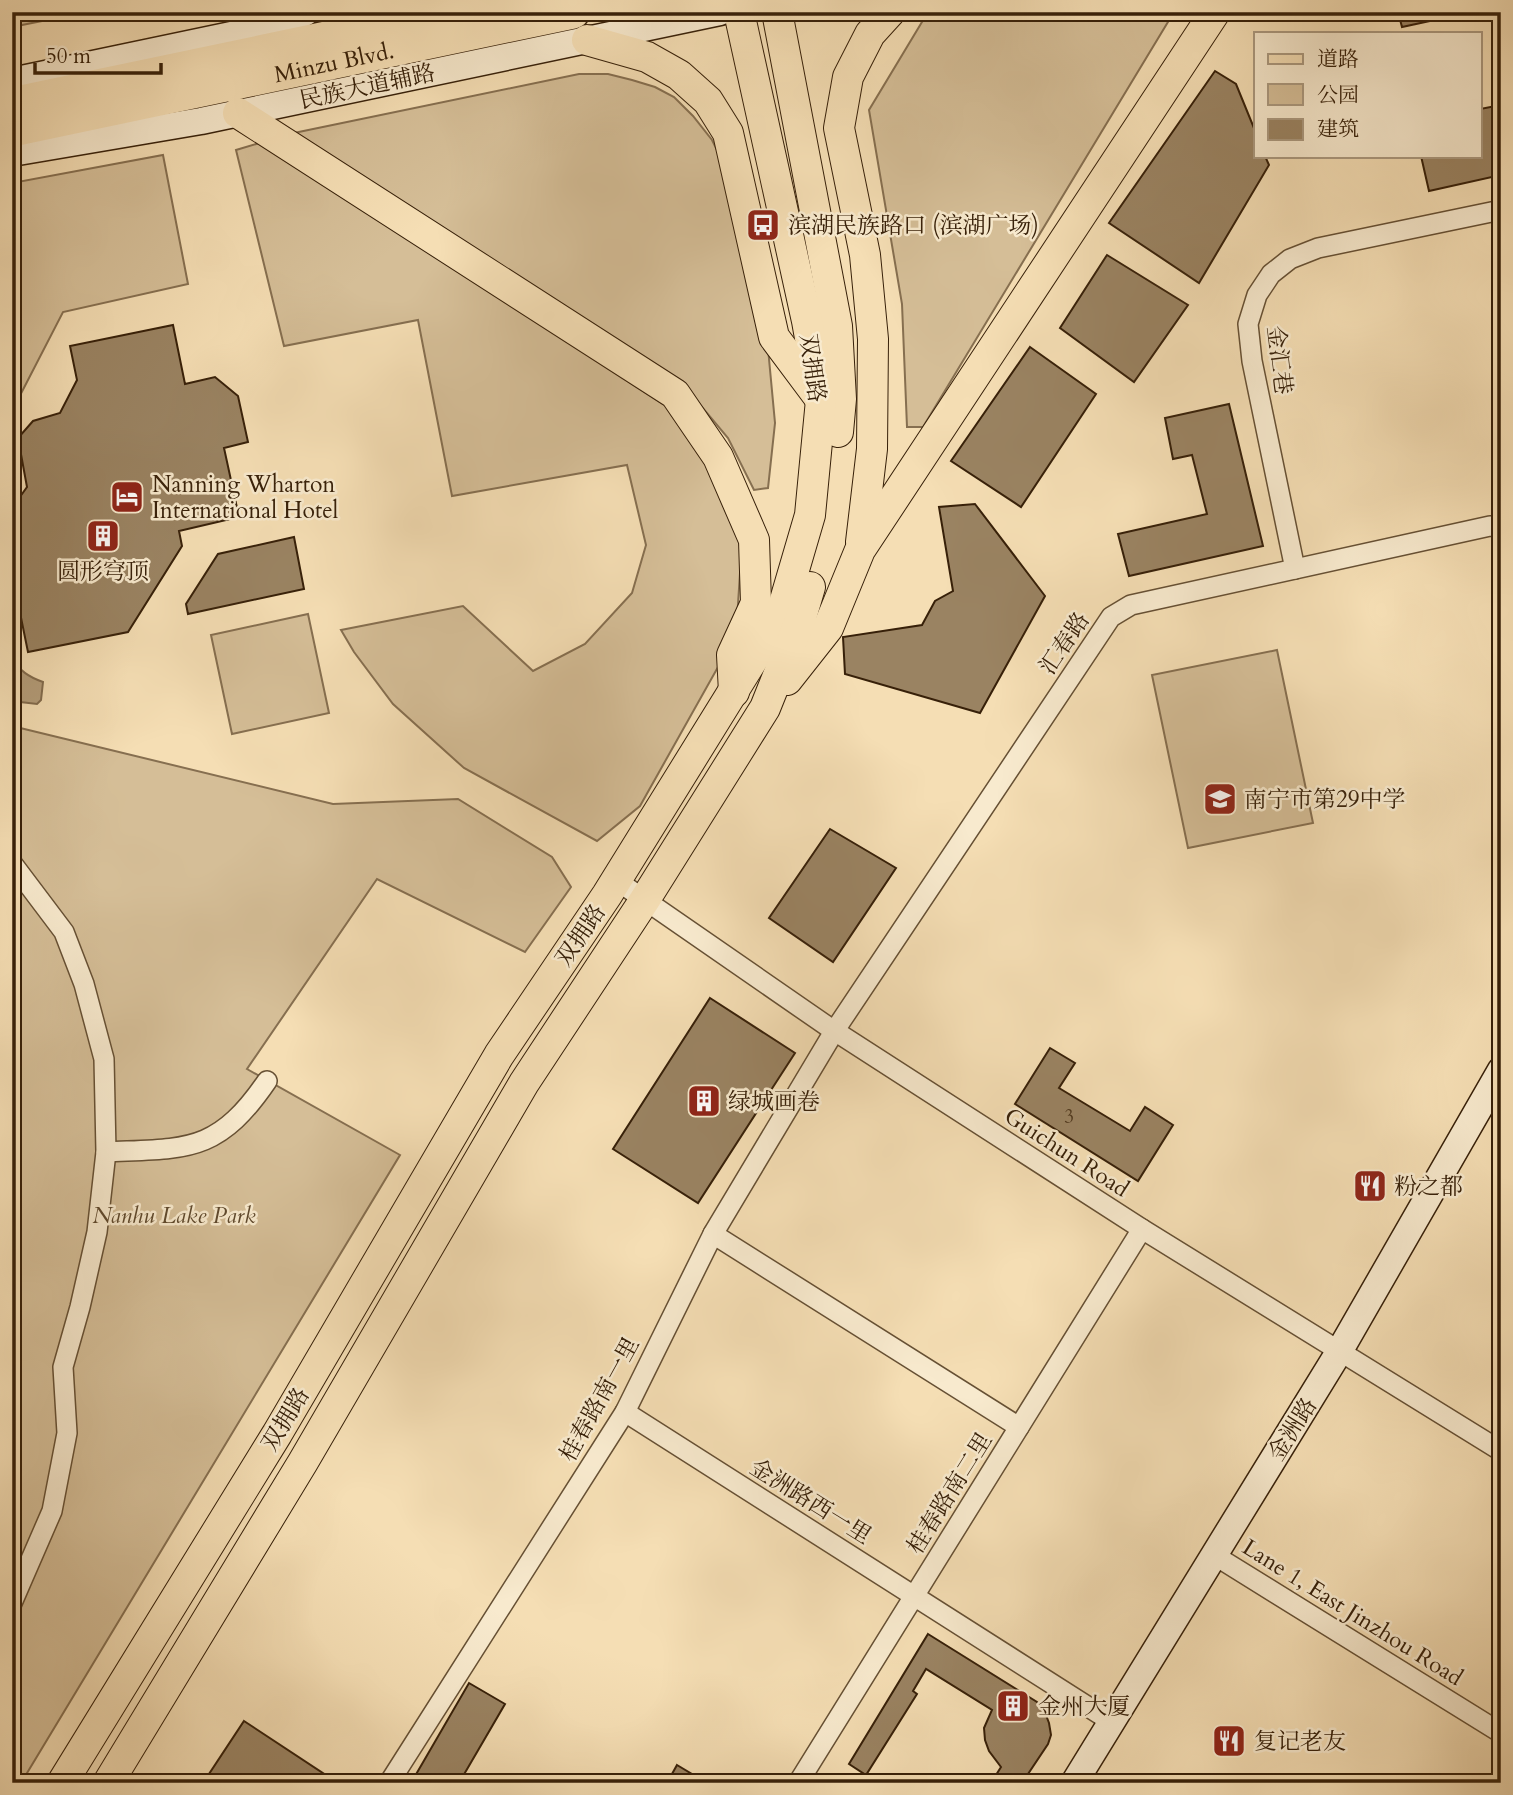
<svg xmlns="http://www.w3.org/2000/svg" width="1513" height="1795" font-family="Cardo,'Noto Serif SC',serif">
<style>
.green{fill:#d5be97;stroke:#866f50;stroke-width:2}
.water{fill:#b49d7a;stroke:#826b4d;stroke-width:2}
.building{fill:#9a8362;stroke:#372009;stroke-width:2}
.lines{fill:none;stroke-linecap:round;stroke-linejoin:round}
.street-casing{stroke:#665034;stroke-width:22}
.secondary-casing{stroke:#372009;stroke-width:29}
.primary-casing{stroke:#372009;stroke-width:32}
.highway-casing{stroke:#372009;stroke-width:36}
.street{stroke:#f8eace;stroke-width:19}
.secondary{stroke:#f8eace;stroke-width:26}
.primary{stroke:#f5deb4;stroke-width:30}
.highway{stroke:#f5deb4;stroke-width:33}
.labels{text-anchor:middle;stroke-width:5;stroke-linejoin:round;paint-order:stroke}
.number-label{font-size:19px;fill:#50391f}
.street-label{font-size:23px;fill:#372009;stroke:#f8eace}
.poi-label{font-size:23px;fill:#372009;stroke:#f8eace;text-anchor:start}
.park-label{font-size:23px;font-style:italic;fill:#5e482c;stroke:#f8eace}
</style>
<rect width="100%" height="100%" fill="#f5deb4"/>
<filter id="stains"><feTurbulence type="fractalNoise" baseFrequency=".00286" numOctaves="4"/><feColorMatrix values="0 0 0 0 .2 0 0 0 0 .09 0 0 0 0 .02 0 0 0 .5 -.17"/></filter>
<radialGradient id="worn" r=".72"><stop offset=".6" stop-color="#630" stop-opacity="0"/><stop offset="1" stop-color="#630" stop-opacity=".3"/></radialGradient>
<g class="green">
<polygon points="12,12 87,12 12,27"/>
<polygon points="928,12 1174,12 923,427 907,427 902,304 869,110"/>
<polygon points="579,74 608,74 632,80 655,87 674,97 693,116 712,140 738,192 766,327 775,423 768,488 754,490 728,438 681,382 289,134"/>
<polygon points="263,142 666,406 706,463 742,542 736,635 640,806 597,841 464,768 393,704 354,652 341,630 463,606 533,671 585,644 632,593 646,545 627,465 452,496 418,320 284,346 236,150"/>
<polygon points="163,155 188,284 63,312 12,411 12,183"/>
<polygon points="308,614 329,713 232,734 211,635"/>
<polygon points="1277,650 1313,823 1188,848 1152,675"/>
<polygon points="12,726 333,804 458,799 552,857 571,887 525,952 377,879 247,1069 400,1155 21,1783 12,1783"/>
</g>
<path class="water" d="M12,657C19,671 29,677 43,682L41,700L37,704L12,701Z"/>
<g class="building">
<polygon points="1398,12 1443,12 1444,18 1402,27"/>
<polygon points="1215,71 1236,84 1256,133 1256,156 1265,156 1269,165 1199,283 1109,223"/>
<polygon points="1501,105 1501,175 1429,191 1421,156 1480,156 1480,109"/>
<polygon points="1107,255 1188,305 1134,382 1060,328"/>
<polygon points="173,325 185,384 215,377 238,396 248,442 224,448 239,517 179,531 182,546 128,632 28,652 16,593 12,590 12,508 27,487 18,438 33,421 60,413 77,380 70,346"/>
<polygon points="1030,347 1096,394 1021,507 951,461"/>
<polygon points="1229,404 1263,546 1129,576 1118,534 1207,514 1192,455 1173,459 1165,418"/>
<polygon points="975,504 1045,596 980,713 845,674 843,637 922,625 935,601 953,591 939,507"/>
<polygon points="294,537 304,589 188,614 186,604 218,554"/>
<polygon points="830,829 896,868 833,962 769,918"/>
<polygon points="710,998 795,1053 698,1203 613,1149"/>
<polygon points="1050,1048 1075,1063 1059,1088 1130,1131 1145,1107 1173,1125 1138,1181 1015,1104"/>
<polygon points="928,1634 1037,1702 1044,1710 1049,1723 1051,1735 1048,1744 1022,1783 991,1783 1001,1767 989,1751 985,1740 984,1728 992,1710 926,1669 913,1691 917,1694 866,1775 849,1764"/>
<polygon points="469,1683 505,1704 459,1783 411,1783"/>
<polygon points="244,1721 338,1783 206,1783 209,1774"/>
<polygon points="677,1765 707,1783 667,1783"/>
</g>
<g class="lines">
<defs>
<g id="street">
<polyline points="1295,569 1252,361 1248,324 1257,295 1271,274 1290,259 1318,248 1501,210"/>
<polyline points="12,863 64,932 84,984 104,1059 106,1152 97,1232 80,1307 63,1367 67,1433 52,1511 12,1603"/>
<polyline points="616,880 827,1026 1142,1229 1501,1451"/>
<path d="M106,1152C187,1148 217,1154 267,1081"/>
<polyline points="713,1234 1019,1427"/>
<polyline points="625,1412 1112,1722"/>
<polyline points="1214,1555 1501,1733"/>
<polyline points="389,1783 625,1412 713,1234 835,1030 1111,617 1131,605 1490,526 1501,527"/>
<polyline points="798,1783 1142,1229"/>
</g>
<g id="secondary">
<polyline points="12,81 284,24 306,12"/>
<polyline points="12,153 201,121 720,12"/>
<polyline points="1074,1783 1339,1352 1501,1070"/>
</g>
<g id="primary">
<polyline points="777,12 837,326 841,399 838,432"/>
<polyline points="587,40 647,57 679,75 708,101 728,133 774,337 818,396"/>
<polyline points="238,113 675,394 718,457 754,540 756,603 732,655 734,692"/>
<polyline points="861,542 872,449 873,339 865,255 839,128 848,77 870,34 890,12"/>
<polyline points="787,680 828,628 860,550 1215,12"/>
<polyline points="62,1783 277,1434 499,1055 607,895 781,614 810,515 821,400 807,321 739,12"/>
<polyline points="108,1783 303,1462 524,1083 644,901 765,708 800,621 810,587"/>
</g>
<g id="highway">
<polyline points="12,104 450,12"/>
<path id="s1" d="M12,130L573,12"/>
</g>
</defs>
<use href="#street" class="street-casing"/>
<use href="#secondary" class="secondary-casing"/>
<use href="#primary" class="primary-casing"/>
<use href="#highway" class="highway-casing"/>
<use href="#street" class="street"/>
<use href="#secondary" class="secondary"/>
<use href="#primary" class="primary"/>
<use href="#highway" class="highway"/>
</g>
<defs>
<symbol id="bus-square" viewBox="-11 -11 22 22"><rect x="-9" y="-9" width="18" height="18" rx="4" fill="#8f2418" stroke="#f8eace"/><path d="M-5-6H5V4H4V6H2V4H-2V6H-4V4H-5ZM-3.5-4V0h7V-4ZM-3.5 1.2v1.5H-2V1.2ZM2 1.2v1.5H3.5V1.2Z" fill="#fff"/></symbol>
<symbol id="hotel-square" viewBox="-11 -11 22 22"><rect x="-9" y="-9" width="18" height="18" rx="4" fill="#8f2418" stroke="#f8eace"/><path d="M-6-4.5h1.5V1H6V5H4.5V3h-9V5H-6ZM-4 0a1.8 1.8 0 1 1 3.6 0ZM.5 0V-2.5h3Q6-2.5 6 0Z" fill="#fff"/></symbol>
<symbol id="building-square" viewBox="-11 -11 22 22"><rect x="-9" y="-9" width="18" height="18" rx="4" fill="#8f2418" stroke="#f8eace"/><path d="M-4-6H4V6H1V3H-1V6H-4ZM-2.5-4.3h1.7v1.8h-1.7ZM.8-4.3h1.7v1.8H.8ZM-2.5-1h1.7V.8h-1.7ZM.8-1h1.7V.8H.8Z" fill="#fff"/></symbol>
<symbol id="school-square" viewBox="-11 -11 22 22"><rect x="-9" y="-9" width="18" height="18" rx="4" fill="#8f2418" stroke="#f8eace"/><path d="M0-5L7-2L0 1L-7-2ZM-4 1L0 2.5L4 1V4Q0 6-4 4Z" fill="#fff"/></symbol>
<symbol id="restaurant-square" viewBox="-11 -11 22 22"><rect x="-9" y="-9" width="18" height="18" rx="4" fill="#8f2418" stroke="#f8eace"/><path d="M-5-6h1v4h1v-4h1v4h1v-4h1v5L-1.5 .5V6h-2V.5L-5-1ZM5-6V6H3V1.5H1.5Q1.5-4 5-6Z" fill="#fff"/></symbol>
</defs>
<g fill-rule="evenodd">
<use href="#bus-square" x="744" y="206" width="38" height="38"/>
<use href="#hotel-square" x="108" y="478" width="38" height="38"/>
<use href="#building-square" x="84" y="517" width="38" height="38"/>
<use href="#school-square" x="1201" y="780" width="38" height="38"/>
<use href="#building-square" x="685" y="1082" width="38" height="38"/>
<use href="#restaurant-square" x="1351" y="1167" width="38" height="38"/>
<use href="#building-square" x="994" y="1687" width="38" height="38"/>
<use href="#restaurant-square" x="1210" y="1722" width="38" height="38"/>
</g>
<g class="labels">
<g class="number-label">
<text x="1069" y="1123">3</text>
</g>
<g class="street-label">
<text dy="8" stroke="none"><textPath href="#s1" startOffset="329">Minzu Blvd.</textPath></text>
<text transform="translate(367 86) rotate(-12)" y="8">民族大道辅路</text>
<text transform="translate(1280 360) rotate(83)" y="8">金汇巷</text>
<text transform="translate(813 368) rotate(82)" y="8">双拥路</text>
<text transform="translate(1064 643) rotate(-56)" y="8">汇春路</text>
<text transform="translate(580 935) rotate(-56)" y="8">双拥路</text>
<text transform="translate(1067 1152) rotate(33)" y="8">Guichun Road</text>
<text transform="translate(599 1399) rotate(-61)" y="8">桂春路南一里</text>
<text transform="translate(285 1419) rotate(-59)" y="8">双拥路</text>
<text transform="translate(1292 1429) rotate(-58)" y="8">金洲路</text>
<text transform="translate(949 1493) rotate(-58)" y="8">桂春路南二里</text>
<text transform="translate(811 1501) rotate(32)" y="8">金洲路西一里</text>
<text transform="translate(1353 1612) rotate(32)" y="8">Lane 1, East Jinzhou Road</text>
</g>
<g class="poi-label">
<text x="788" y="233">滨湖民族路口 (滨湖广场)</text>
<text x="152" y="492">Nanning Wharton<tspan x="152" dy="26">International Hotel</tspan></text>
<text x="103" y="579" text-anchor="middle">圆形穹顶</text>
<text x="1244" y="807">南宁市第29中学</text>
<text x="728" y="1109">绿城画卷</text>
<text x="1394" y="1194">粉之都</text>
<text x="1038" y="1714">金州大厦</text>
<text x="1254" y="1749">复记老友</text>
</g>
<g class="park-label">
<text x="174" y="1223">Nanhu Lake Park</text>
</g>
</g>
<rect width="1513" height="1795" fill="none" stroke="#f5deb4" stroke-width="42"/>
<rect x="14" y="14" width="1485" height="1767" fill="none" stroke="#372009" stroke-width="3.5"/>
<rect x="21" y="21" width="1471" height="1753" fill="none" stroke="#372009" stroke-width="2"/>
<rect x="1254" y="32" width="228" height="126" fill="#f8eace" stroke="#ab997f" stroke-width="2"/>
<rect x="1268" y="54" width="35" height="10" fill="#f5deb4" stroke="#ab997f" stroke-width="2"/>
<text x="1317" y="66" font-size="21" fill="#372009">道路</text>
<rect x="1268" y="84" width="35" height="21" fill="#d5be97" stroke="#ab997f" stroke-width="2"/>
<text x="1317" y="102" font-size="21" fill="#372009">公园</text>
<rect x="1268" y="119" width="35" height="21" fill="#9a8362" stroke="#ab997f" stroke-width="2"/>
<text x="1317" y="136" font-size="21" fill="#372009">建筑</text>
<path d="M35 63v10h126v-10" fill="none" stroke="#372009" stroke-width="3.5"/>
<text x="46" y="63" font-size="21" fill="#372009" stroke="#f8eace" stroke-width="5" paint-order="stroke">50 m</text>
<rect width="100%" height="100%" filter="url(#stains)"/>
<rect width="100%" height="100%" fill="url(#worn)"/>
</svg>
